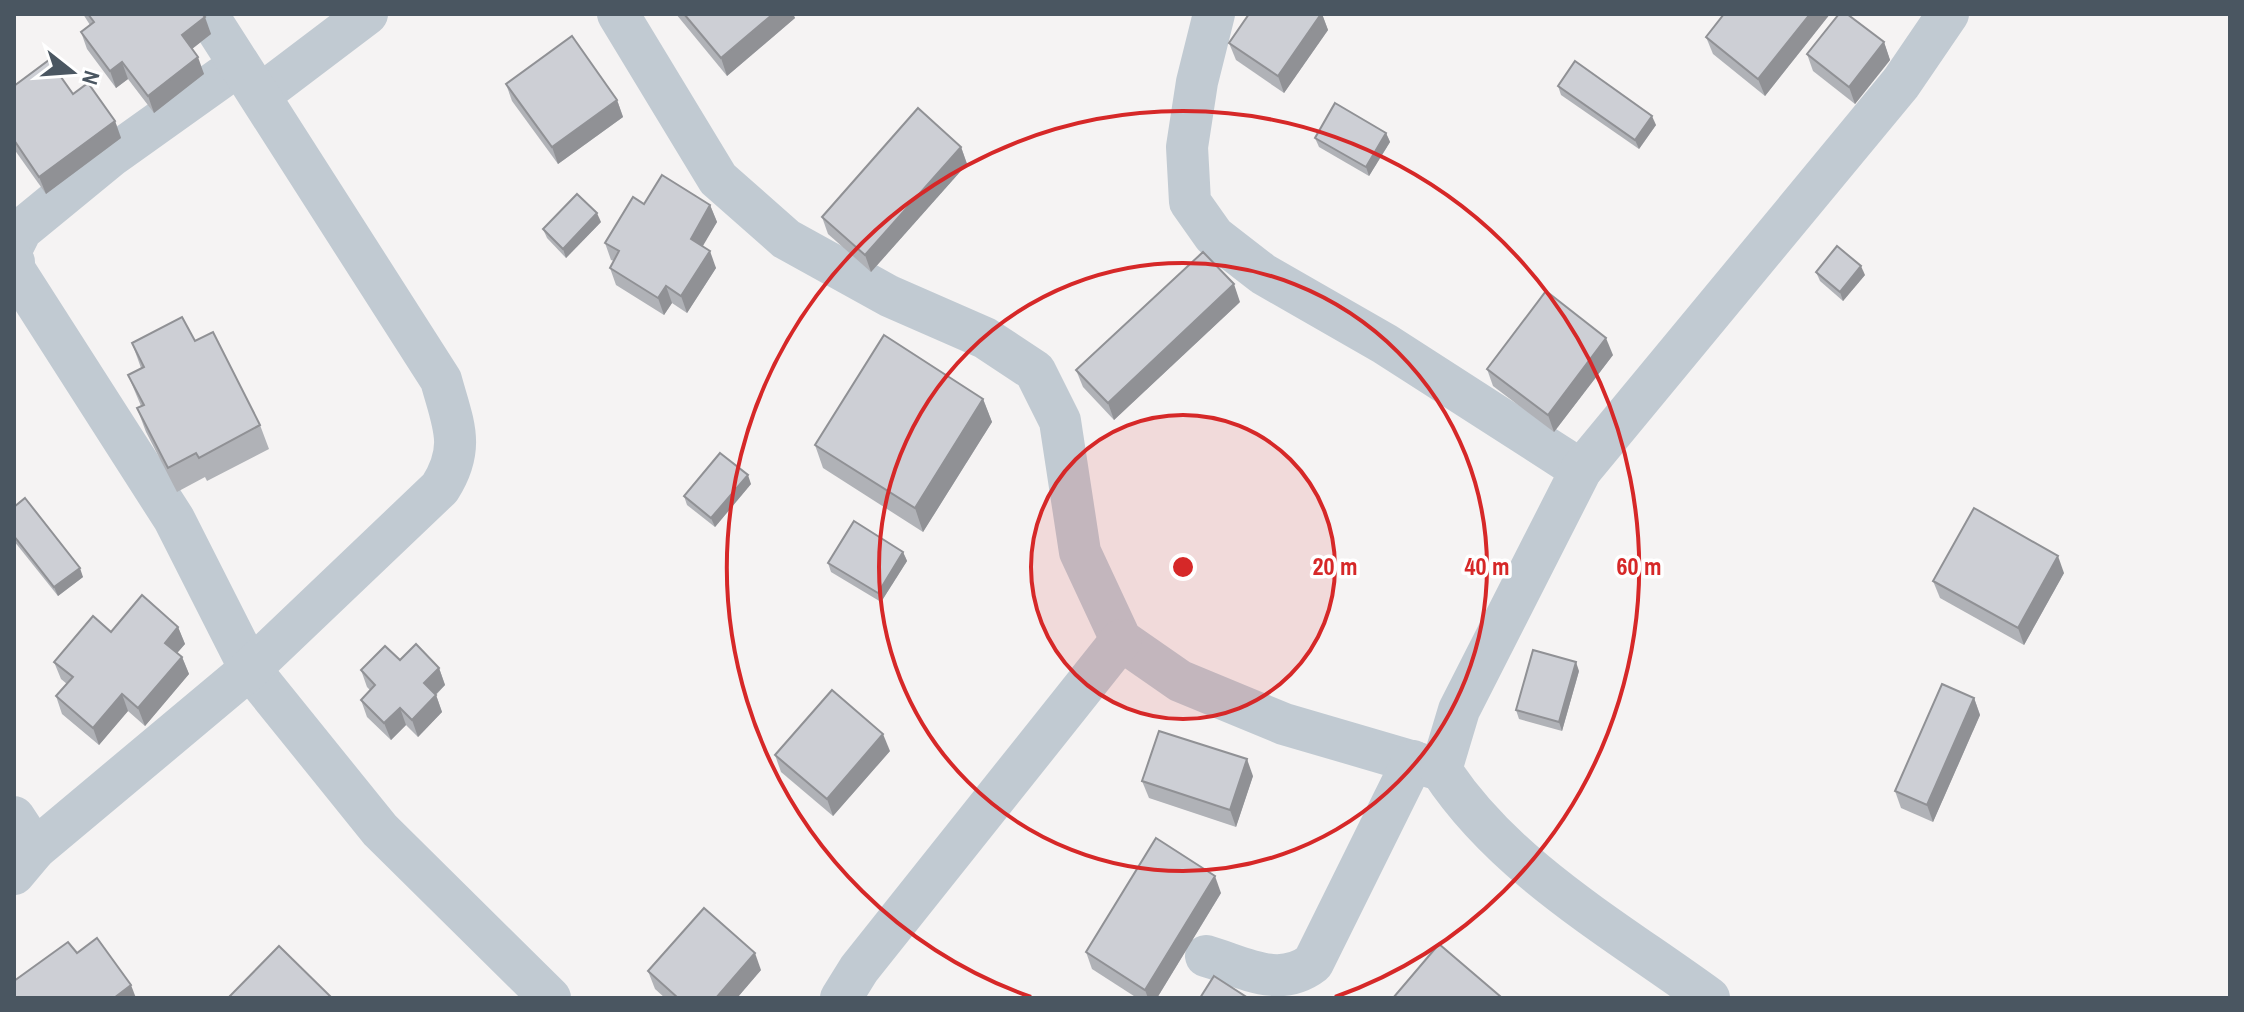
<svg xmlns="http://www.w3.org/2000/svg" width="2244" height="1012" font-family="'Archivo Narrow',sans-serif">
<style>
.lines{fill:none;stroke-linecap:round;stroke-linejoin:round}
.minor{stroke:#c1cad2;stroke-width:42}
.wall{fill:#b0b2b7}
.shaded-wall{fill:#909195}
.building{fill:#cdcfd5;stroke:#909195;stroke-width:2}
.ring{fill:none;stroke:#d62828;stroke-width:4}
.centre{fill:#d62828;stroke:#fff;stroke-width:4}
.ring-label{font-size:24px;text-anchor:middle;font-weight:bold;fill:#d62828;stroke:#fff;stroke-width:7;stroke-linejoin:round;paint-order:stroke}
</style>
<rect width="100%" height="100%" fill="#f5f3f3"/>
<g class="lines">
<g class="minor">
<polyline points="618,14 718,179 786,239 889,296 985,338 1035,371 1060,421 1080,552 1121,640 1180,681 1284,724 1441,770"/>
<polyline points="1214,14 1197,82 1187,147 1190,202 1214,236 1263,274 1385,344 1581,470"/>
<polyline points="260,95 367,14"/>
<polyline points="14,244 21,230 110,157 239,65"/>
<polyline points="14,262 14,269 174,519 250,669 380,830 550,998"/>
<polyline points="14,817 35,849"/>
<path d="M14,874L35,849L250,669L440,488C466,447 453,424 441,380L207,14"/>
<path d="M1206,956C1244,967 1279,989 1313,963L1413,761"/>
<polyline points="841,998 859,969 1121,640"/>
<path d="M1709,998C1616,930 1505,868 1441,770L1459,710L1581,470L1901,83L1948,14"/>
</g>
</g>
<g class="wall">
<polygon points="83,14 202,14 211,34 192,49 204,74 154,113 128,79 116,88 87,49 81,32 90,25"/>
<polygon points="676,14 793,14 795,18 727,76"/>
<polygon points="1249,14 1322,14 1328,30 1284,93 1236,60 1229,43"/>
<polygon points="1830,14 1765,96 1713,54 1706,37"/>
<polygon points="1884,42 1890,60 1855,104 1813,71 1807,54"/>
<polygon points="506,84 617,100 623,117 558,164 512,101"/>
<polygon points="14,86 73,94 115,121 121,138 46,194 14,149"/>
<polygon points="1558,86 1656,125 1639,149 1561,95"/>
<polygon points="1386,133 1390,142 1369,176 1319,147 1315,138"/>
<polygon points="961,147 967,164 871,272 828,234 822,217"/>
<polygon points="644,204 710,205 717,222 702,246 716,268 687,313 672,303 664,315 616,285 610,268 614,261 611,260 605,243"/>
<polygon points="601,222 566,258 547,238 543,229"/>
<polygon points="1816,272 1865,275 1843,301 1820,281"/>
<polygon points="1240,302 1114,420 1083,387 1076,370"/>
<polygon points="195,341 260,425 269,449 207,481 205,477 177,492 146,432 137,408 141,406 128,375 141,368 132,343"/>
<polygon points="1613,355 1554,432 1493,386 1487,369"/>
<polygon points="983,399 992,422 923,532 823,468 815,445"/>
<polygon points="751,484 715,527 687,505 684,496"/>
<polygon points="14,507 83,577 58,596 14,541"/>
<polygon points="903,552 907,561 881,602 831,572 828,563"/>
<polygon points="2064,573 2024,645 1940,598 1933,581"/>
<polygon points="178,627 185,644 177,653 182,657 189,674 145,726 128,711 99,745 62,714 56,696 67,684 61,679 54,662 111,632"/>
<polygon points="400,660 439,668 445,685 436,695 442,712 418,737 406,725 391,740 367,717 361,700 370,690 367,687 361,670"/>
<polygon points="1579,671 1562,731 1519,719 1516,710"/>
<polygon points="1974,698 1980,715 1933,822 1901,808 1895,791"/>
<polygon points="890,751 833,816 781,772 775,755"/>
<polygon points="1253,776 1236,827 1149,798 1142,781"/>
<polygon points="1221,893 1157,998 1137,998 1092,969 1086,952"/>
<polygon points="761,970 737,998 665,998 655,989 648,971"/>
</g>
<g class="shaded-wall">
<polygon points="773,14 793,14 795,18 727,76 721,58"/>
<polygon points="1321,14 1322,14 1328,30 1284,93 1278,76"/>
<polygon points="1810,14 1830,14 1765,96 1758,79"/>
<polygon points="205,17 211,34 188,52 182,35"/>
<polygon points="1884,42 1890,60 1855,104 1849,87"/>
<polygon points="198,57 204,74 154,113 148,96"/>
<polygon points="122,62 128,79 116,88 110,71"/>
<polygon points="617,100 623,117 558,164 552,147"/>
<polygon points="1652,116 1656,125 1639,149 1635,140"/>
<polygon points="115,121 121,138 46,194 39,177"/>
<polygon points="1386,133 1390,142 1369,176 1366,167"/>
<polygon points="961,147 967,164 871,272 865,255"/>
<polygon points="710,205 717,222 697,256 691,239"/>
<polygon points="597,213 601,222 566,258 563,249"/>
<polygon points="710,251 716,268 687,313 681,296"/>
<polygon points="1861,266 1865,275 1843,301 1840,292"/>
<polygon points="1234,284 1240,302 1114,420 1108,403"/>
<polygon points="666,286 672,303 664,315 658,298"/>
<polygon points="1606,338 1613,355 1554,432 1548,415"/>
<polygon points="983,399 992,422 923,532 915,508"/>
<polygon points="748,475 751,484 715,527 711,518"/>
<polygon points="903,552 907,561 881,602 878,593"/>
<polygon points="2058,556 2064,573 2024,645 2018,628"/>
<polygon points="80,568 83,577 58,596 54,587"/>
<polygon points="178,627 185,644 171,660 165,643"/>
<polygon points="182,657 189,674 145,726 138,708"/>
<polygon points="1576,662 1579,671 1562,731 1559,722"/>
<polygon points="439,668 445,685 430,700 424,683"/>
<polygon points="122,694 128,711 99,745 93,728"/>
<polygon points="436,695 442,712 418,737 412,720"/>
<polygon points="1974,698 1980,715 1933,822 1927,805"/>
<polygon points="400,708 406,725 391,740 384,723"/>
<polygon points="883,734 890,751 833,816 827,799"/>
<polygon points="1247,759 1253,776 1236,827 1230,810"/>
<polygon points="1215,876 1221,893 1157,998 1148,998 1145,990"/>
<polygon points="755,953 761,970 737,998 716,998"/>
<polygon points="131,985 136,998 114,998"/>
</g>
<g class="building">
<polygon points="88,14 202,14 205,17 182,35 198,57 148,96 122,62 110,71 81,32 94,22"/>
<polygon points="684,14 773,14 721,58"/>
<polygon points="1249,14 1321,14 1278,76 1229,43"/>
<polygon points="1724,14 1810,14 1758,79 1706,37"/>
<polygon points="1839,14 1847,14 1884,42 1849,87 1807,54"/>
<polygon points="572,36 617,100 552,147 506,84"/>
<polygon points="49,60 73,94 88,83 115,121 39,177 14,140 14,86"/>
<polygon points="1575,61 1652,116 1635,140 1558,86"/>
<polygon points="1335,103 1386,133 1366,167 1315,138"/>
<polygon points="918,108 961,147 865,255 822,217"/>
<polygon points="662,175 710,205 691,239 710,251 681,296 666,286 658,298 610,268 619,251 605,243 633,197 644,204"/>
<polygon points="577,194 597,213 563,249 543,229"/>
<polygon points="1837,246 1861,266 1840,292 1816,272"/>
<polygon points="1203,252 1234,284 1108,403 1076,370"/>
<polygon points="1546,291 1606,338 1548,415 1487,369"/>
<polygon points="182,317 195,341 213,332 260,425 199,458 196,453 168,468 137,408 144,405 128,375 144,367 132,343"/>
<polygon points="884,335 983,399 915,508 815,445"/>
<polygon points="720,453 748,475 711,518 684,496"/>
<polygon points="25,498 80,568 54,587 14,536 14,507"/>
<polygon points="1974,508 2058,556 2018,628 1933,581"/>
<polygon points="854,521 903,552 878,593 828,563"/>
<polygon points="142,595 178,627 165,643 182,657 138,708 122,694 93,728 56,696 73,677 54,662 93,616 111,632"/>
<polygon points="416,644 439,668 424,683 436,695 412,720 400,708 384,723 361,700 375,685 361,670 385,646 400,660"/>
<polygon points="1533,650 1576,662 1559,722 1516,710"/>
<polygon points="1942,684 1974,698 1927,805 1895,791"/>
<polygon points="832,690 883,734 827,799 775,755"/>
<polygon points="1159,731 1247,759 1230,810 1142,781"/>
<polygon points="1156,838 1215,876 1145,990 1086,952"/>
<polygon points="704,908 755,953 716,998 678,998 648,971"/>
<polygon points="97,938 131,985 114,998 14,998 14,981 68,942 77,953"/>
<polygon points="1439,944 1501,997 1501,998 1393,998"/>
<polygon points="279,946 332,998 228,998"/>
<polygon points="1214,976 1248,998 1200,998"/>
</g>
<circle cx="1183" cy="567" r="152" fill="#d62828" fill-opacity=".12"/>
<g class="ring">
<circle cx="1183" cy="567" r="152"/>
<circle cx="1183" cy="567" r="304"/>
<path d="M1031 997A456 456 0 1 1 1335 997"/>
</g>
<circle cx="1183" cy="567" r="12" class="centre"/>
<g class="ring-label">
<text x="1335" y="575">20 m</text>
<text x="1487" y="575">40 m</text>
<text x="1639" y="575">60 m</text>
</g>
<rect width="2244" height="1012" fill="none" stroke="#4a5661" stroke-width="32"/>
<g transform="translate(72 72) rotate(107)" stroke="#ffffff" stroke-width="6" paint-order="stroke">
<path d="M0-6L14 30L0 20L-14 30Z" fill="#4a5661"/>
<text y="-12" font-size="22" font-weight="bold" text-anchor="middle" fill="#4a5661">N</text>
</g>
</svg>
